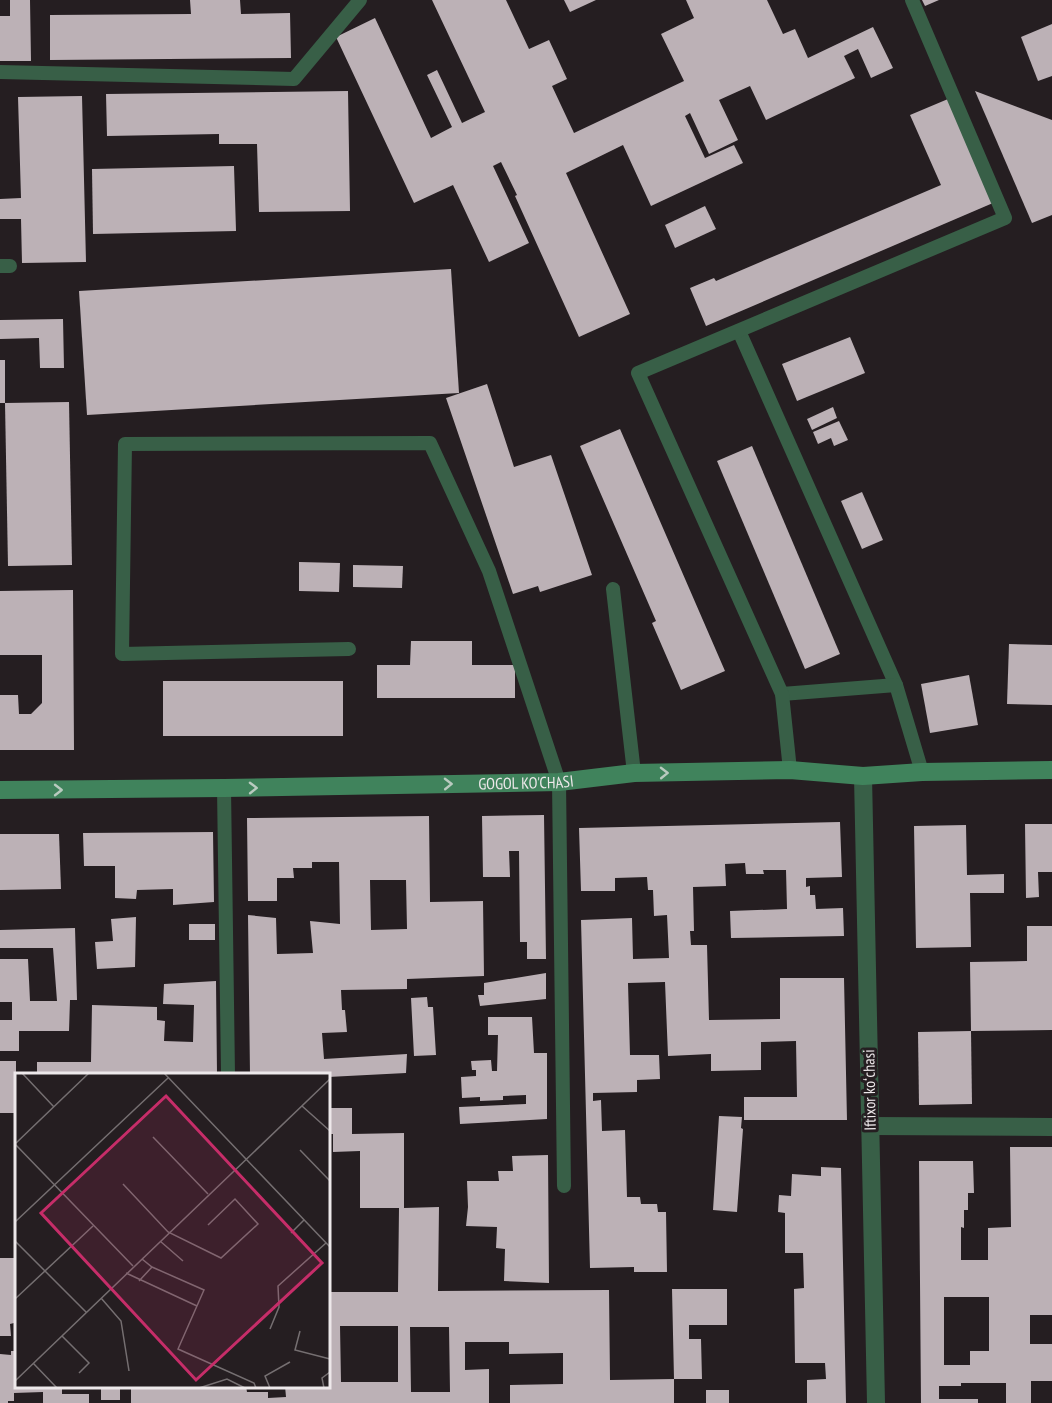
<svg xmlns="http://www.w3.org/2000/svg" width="1052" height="1403" font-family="'PT Sans Narrow',sans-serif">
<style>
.building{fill:#bcb1b6;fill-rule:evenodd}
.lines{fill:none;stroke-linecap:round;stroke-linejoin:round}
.lane{stroke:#385f47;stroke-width:14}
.street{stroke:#385f47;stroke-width:18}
.secondary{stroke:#40835c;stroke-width:18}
.oneway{stroke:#b9cabf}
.labels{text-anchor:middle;stroke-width:6;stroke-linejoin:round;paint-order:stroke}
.street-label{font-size:16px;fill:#ede8ea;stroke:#251e21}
.inset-road{fill:none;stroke:#756f71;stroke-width:1.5}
.view{fill:#c62d69;fill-opacity:0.15;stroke:#c62d69;stroke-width:3}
.inset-edge{fill:none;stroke:#ede8ea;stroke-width:3}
</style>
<rect width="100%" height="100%" fill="#251e21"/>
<g class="building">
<polygon points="10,0 30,0 31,61 0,61 0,16 10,16"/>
<polygon points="190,0 240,0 241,14 290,13 291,58 50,60 50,15 191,14"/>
<polygon points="432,0 506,0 529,49 549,40 567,79 552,86 574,133 684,81 661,34 694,18 686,0 767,0 783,34 795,29 808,58 873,27 893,68 871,78 858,49 844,56 855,78 766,120 750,86 719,100 738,140 709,154 690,113 685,116 705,158 734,145 743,163 651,206 623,145 566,173 630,314 579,337 515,196 517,195 501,162 493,166 529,243 489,262 453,185 414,203 336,37 375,18 431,138 452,127 427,75 437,70 462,123 485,112"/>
<polygon points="564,0 596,0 570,12"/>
<polygon points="922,0 939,0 925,6"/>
<polygon points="1052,24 1052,76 1038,81 1021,37"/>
<polygon points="348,91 350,211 259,212 257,144 219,144 219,134 107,136 106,94"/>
<polygon points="975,91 1052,120 1052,215 1032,223"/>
<polygon points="82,96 86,262 22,263 21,219 0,219 0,199 21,198 18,97"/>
<polygon points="948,99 993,203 706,326 690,288 714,278 716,281 941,185 910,115"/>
<polygon points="234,166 236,231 93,234 92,169"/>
<polygon points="705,206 716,229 675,248 665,225"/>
<polygon points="451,269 459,393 87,415 79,291"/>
<polygon points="63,319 64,368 40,368 39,338 0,339 0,320"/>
<polygon points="850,337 865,373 797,401 782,364"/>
<rect x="0" y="360" width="5" height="43"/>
<polygon points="487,384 514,467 551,455 592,575 540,592 538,586 513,594 446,398"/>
<polygon points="69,402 72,565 8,566 5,403"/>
<polygon points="833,407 837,418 812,430 807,419"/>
<polygon points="839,421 848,440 834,446 831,438 818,444 813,432"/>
<polygon points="620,429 725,671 681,690 652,623 656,621 580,446"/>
<polygon points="752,446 840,654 805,669 717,461"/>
<polygon points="862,492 883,540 862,549 841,501"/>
<polygon points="299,562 340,563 339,592 299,591"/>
<polygon points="353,565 403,566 402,588 353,587"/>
<polygon points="73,590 74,750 0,750 0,695 18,695 19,714 31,714 42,703 42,655 0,655 0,591"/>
<polygon points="411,641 472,641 472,665 515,665 515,698 377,698 377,665 410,665"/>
<polygon points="1009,644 1052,645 1052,705 1007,704"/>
<polygon points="969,675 978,725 930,733 921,684"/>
<rect x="163" y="681" width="180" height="55"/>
<polygon points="544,815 546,959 527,959 527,942 520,942 519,851 509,851 510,877 483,877 482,816"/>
<path d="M429,816L430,902L483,901L484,976L407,979V989L341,990L342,1010H345L347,1032L322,1033L324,1059L407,1054L406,1073L328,1077V1074H250L248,915L276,918L277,954L313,953L310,921L340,924L339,862H312V868H293L294,878H277V901H248L247,818ZM370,880H406L407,929L371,930Z"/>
<polygon points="840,822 842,877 806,878 806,887 810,886 810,895 815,895 816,909 843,908 844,936 731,938 730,911 787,909 786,870 763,870 764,874 746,874 745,863 725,864 726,886 693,887 694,931 690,931 691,945 707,945 709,1020 780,1019 780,978 844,978 847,1120 744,1120 744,1097 797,1097 796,1041 761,1042 761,1070 711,1071 711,1054 668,1056 665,982 628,983 630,1055 659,1055 660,1079 637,1080 637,1092 593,1093 593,1101 601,1100 602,1131 625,1130 627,1197 640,1197 641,1204 657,1204 658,1212 666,1212 667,1272 634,1272 634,1267 590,1268 581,920 632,918 633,959 669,958 667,915 654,916 653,890 648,890 647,877 615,878 615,891 581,891 579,828"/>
<polygon points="1025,824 1052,824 1052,872 1038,872 1039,897 1026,898"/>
<polygon points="966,825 967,875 1004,874 1004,893 970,893 971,947 916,948 914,826"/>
<polygon points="213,832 214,902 173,905 173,889 137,890 136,899 115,898 115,866 84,866 83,833"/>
<polygon points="0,834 59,834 61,889 0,890"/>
<polygon points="136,917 135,967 97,969 95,942 113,941 111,919"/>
<rect x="189" y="924" width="26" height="16"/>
<polygon points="1027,926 1052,926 1052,1030 971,1031 970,962 1027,961"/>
<polygon points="75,928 77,1000 70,1000 69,1031 19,1031 19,1051 0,1051 0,1020 12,1020 12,1002 0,1002 0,959 28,959 30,1001 57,1001 53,948 0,948 0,930"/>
<polygon points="546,973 546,999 480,1006 478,995 484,995 484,983"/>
<polygon points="216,981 217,1074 37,1074 37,1062 91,1062 92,1005 157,1007 157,1020 165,1021 164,1041 193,1042 194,1005 163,1004 164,984"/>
<polygon points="427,997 428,1007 433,1007 436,1055 414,1056 411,998"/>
<polygon points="488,1017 532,1017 534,1053 547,1053 547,1119 460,1124 459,1107 526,1104 526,1095 503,1096 503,1100 480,1101 480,1097 462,1098 461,1077 476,1076 476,1070 472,1070 471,1061 491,1060 492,1071 497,1071 498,1035 488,1035"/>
<polygon points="971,1031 972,1104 919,1105 918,1032"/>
<rect x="0" y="1061" width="16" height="52"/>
<path d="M328,1108H352V1134L404,1133V1208L439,1207L438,1291L609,1290L610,1380L674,1379V1403H510V1385L563,1384V1353L509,1354V1342H465V1370L489,1369V1403H131V1387L246,1386L247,1392H268V1398L286,1397L285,1386H328V1292H398L399,1208H360V1151L333,1152V1134H328ZM340,1326H398V1382H341ZM410,1327H449L450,1392H411Z"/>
<polygon points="719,1116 742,1117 741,1128 743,1129 737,1212 713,1210"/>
<path d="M1010,1147H1052V1315H1030V1344H1052V1381H1031V1403H1006V1383H961V1386H939V1399H978V1403H921L919,1161H973L974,1193H968V1210H964V1228L961,1227V1260H988V1228L1011,1227ZM944,1297H989V1351H970V1365H944Z"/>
<polygon points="548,1155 549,1283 504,1281 505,1249 496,1248 497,1227 466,1226 468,1207 467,1181 499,1181 498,1171 513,1171 512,1156"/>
<polygon points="821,1167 841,1168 846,1403 807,1403 807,1380 826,1379 825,1363 795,1363 794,1289 804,1288 803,1253 785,1253 785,1213 778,1212 779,1195 791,1196 792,1174 821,1176"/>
<polygon points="0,1258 16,1258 16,1316 14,1316 14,1323 10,1324 11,1336 0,1336"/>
<polygon points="672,1289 727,1289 727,1325 689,1325 689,1339 701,1339 702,1379 674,1379"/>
<polygon points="11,1351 16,1351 16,1386 62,1386 62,1394 89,1394 89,1403 43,1403 43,1392 14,1393 14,1401 8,1401 8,1403 0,1403 0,1354 11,1355"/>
<rect x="101" y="1386" width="19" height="14"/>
<rect x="706" y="1390" width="23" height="13"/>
</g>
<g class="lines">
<g class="lane">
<polyline points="0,72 294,79 360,0"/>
<polyline points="0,266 10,266"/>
<polyline points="739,331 896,685 922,772"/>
<polyline points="613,589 634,773"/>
<polyline points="349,649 122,654 125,444 430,443 489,571 559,782 564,1186"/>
<polyline points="782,694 896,685"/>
<polyline points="790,770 782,694 638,373 1005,218 912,0"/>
<polyline points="224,788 228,1074"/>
</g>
<g class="street">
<polyline points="863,776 876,1403"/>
<polyline points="870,1126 1052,1127"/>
</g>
<path class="secondary" id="s1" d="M0,790L224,788L559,782L634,773L790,770L863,776L922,772L1052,770"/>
</g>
<defs><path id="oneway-chevron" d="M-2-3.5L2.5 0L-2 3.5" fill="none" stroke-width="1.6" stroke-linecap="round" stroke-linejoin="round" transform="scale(1.5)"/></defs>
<g class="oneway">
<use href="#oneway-chevron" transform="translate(664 773) rotate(-1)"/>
<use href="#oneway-chevron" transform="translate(448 784) rotate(-1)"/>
<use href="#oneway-chevron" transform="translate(253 788) rotate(-1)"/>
<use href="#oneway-chevron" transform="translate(58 790)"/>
</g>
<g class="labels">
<g class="street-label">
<text dy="6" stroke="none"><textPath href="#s1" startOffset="526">GOGOL KO'CHASI</textPath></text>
<text transform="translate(869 1090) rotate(-91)" y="6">Iftixor koʻchasi</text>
</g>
</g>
<g transform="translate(15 1073)">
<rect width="315" height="315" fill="#251e21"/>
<path class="inset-road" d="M7,0L39,34M74,0L0,71L118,193M149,0L230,85M287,33L315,58M138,64L193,121M285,77L315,108M230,85L315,174M108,111L153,159L206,185L243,151L220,126L193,152M0,149L153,5M276,160L289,147M0,168L71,239M145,168L168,188M127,186L137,194L189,217L163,276L239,310L241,315M111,200L182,233M124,208L137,194M86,225L106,248L114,298M0,226L78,153M255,256L264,234L263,213L311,170M285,258L280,277L315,286M47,263L74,290L64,300M18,290L42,315M0,308L315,6M184,315L212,306L230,315M255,315L250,303L275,289M309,315L307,305L315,299"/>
<path class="view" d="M151,23L307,190L181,307L26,140Z"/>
<rect width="315" height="315" class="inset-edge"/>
</g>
</svg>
